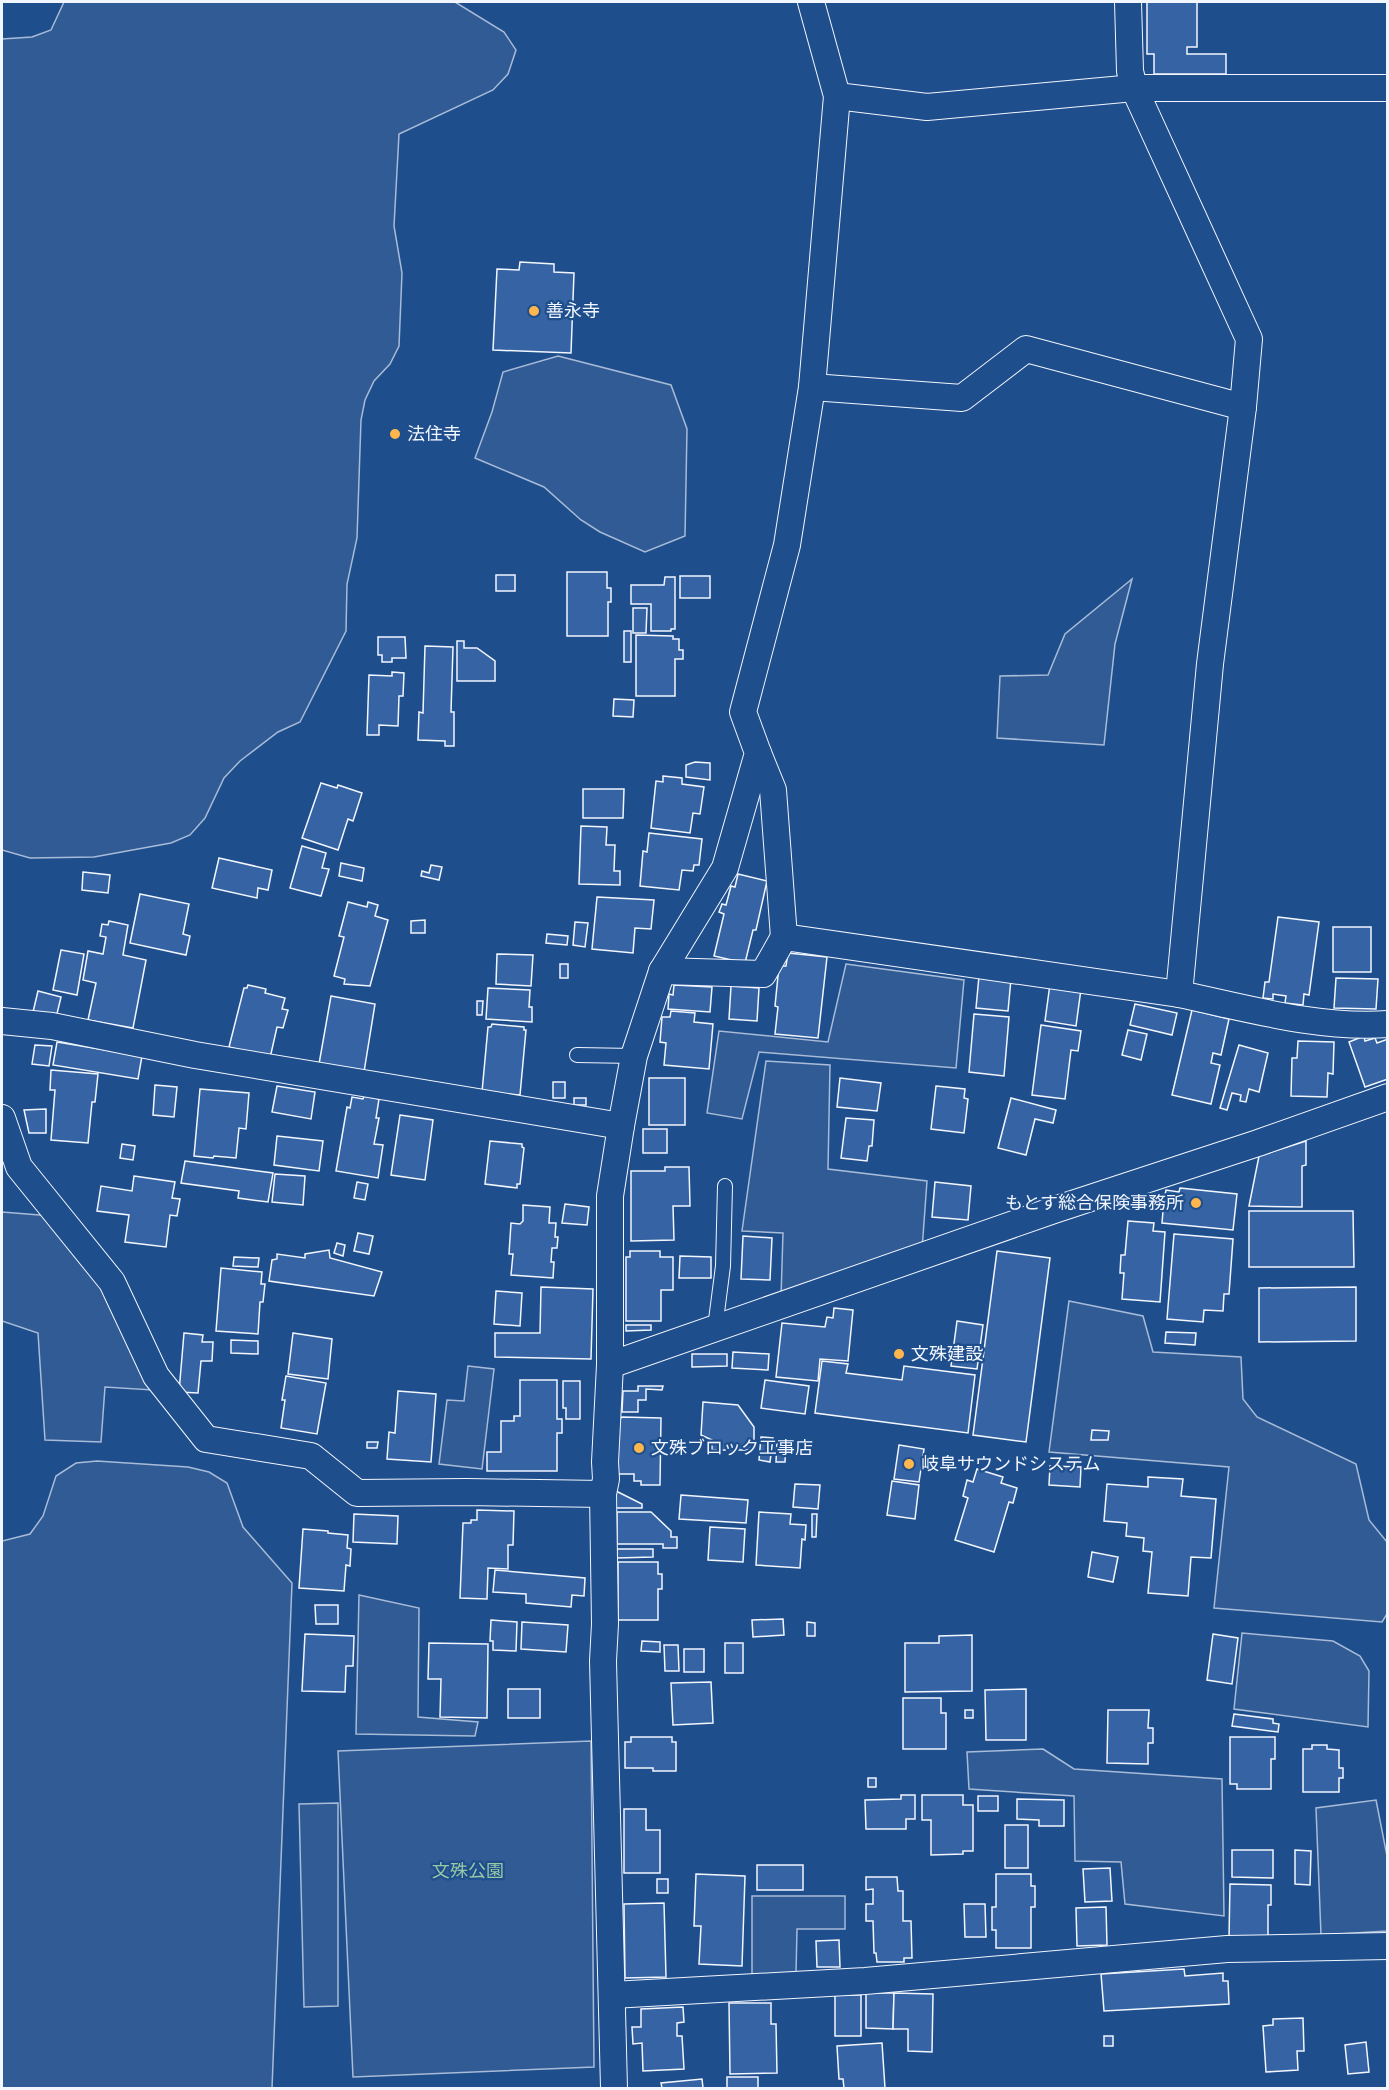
<svg xmlns="http://www.w3.org/2000/svg" width="1389" height="2090" font-family="'Fira Sans Condensed','Noto Sans JP',sans-serif">
<style>
.built{fill:#305b95;stroke:#a8bbd7;stroke-width:1.5}
.building{fill:#3563a3;stroke:#f2f6ff;stroke-width:1.5}
.lines{fill:none;stroke-linecap:round;stroke-linejoin:round}
.lane-casing{stroke:#f2f6ff;stroke-width:16}
.street-casing{stroke:#f2f6ff;stroke-width:28}
.lane{stroke:#1f4e8c;stroke-width:14}
.street{stroke:#1f4e8c;stroke-width:26}
.poi-dot{fill:#ffb74d;stroke:#1f4e8c;stroke-width:2}
.labels{text-anchor:middle;stroke-width:4.5;stroke-linejoin:round;paint-order:stroke}
.poi-label{font-size:18px;fill:#f2f6ff;stroke:#1f4e8c;text-anchor:start}
.park-label{font-size:18px;fill:#97c8a6;stroke:#1f4e8c}
</style>
<rect width="100%" height="100%" fill="#1f4e8c"/>
<g class="built">
<polygon points="64,2 455,2 504,32 516,50 508,74 493,90 399,134 394,226 402,273 399,346 390,364 374,381 365,400 361,420 357,538 347,584 346,631 300,722 278,732 240,761 224,778 205,818 190,835 171,843 94,857 30,858 2,850 2,39 32,37 51,30"/>
<polygon points="558,356 671,385 687,429 685,536 645,552 600,532 581,520 544,487 475,458 492,412 503,372"/>
<polygon points="1132,579 1115,644 1104,745 997,738 1000,676 1048,675 1065,634"/>
<polygon points="846,964 964,980 956,1068 759,1052 742,1119 707,1113 719,1031 828,1042"/>
<polygon points="766,1061 830,1065 828,1169 927,1181 922,1250 781,1297 783,1233 742,1231"/>
<polygon points="2,1212 52,1216 94,1268 152,1390 105,1387 101,1442 45,1440 38,1333 2,1321"/>
<polygon points="1069,1301 1143,1316 1153,1352 1241,1357 1243,1399 1257,1417 1356,1464 1369,1520 1387,1542 1387,1614 1382,1622 1214,1608 1229,1467 1049,1452"/>
<polygon points="468,1366 494,1369 482,1469 439,1464 447,1400 464,1401"/>
<polygon points="97,1461 188,1467 209,1472 227,1483 243,1527 292,1583 272,2088 2,2088 2,1541 30,1534 43,1516 56,1476 76,1463"/>
<polygon points="359,1595 419,1608 418,1717 478,1722 475,1736 356,1734"/>
<polygon points="1242,1633 1333,1641 1360,1656 1369,1671 1368,1727 1234,1709"/>
<polygon points="591,1741 594,2067 353,2077 338,1751"/>
<polygon points="1043,1749 1074,1769 1222,1779 1224,1916 1125,1904 1121,1862 1075,1861 1074,1796 969,1789 967,1752"/>
<polygon points="1376,1800 1387,1856 1387,1931 1321,1935 1316,1808"/>
<polygon points="338,1803 338,2006 304,2007 299,1804"/>
<polygon points="752,1896 845,1896 845,1929 797,1929 796,1974 752,1974"/>
</g>
<g class="building">
<polygon points="1147,2 1197,2 1197,47 1187,47 1187,54 1226,54 1226,74 1154,74 1154,54 1147,54"/>
<polygon points="520,262 554,264 554,272 574,273 571,353 493,350 497,269 519,270"/>
<polygon points="567,572 607,572 607,588 611,588 611,602 608,602 608,636 567,636"/>
<rect x="496" y="575" width="19" height="16"/>
<rect x="680" y="576" width="30" height="22"/>
<polygon points="665,577 675,577 675,629 671,629 671,631 651,631 651,604 631,604 631,585 664,585"/>
<polygon points="633,608 647,608 646,633 633,633"/>
<rect x="624" y="631" width="7" height="31"/>
<polygon points="636,635 673,636 673,639 679,639 679,650 683,650 683,659 675,659 675,696 636,696"/>
<polygon points="378,637 405,637 406,658 392,658 392,662 382,662 382,655 378,655"/>
<polygon points="457,641 464,641 464,648 477,648 495,661 495,681 457,681"/>
<polygon points="425,646 453,647 451,712 454,712 454,746 445,746 445,741 418,740 419,712 423,713"/>
<polygon points="392,672 404,673 403,696 399,696 398,726 379,725 379,735 367,735 369,675 392,676"/>
<polygon points="614,699 634,700 633,717 613,716"/>
<polygon points="695,762 710,763 710,780 686,777 686,765"/>
<polygon points="663,776 682,778 682,784 704,787 700,814 693,813 690,833 651,828 656,781 663,782"/>
<polygon points="321,783 337,788 338,785 362,793 353,821 348,819 338,850 302,838"/>
<polygon points="583,789 624,789 623,818 583,818"/>
<polygon points="581,826 607,827 606,845 615,845 614,871 620,871 620,885 579,884"/>
<polygon points="649,833 702,839 699,865 694,865 693,871 682,870 679,890 640,886 643,851 647,852"/>
<polygon points="302,846 326,853 322,868 329,869 321,896 290,888"/>
<polygon points="219,858 272,870 268,890 258,888 257,898 212,888"/>
<polygon points="341,863 364,868 362,881 339,876"/>
<polygon points="431,865 442,867 439,880 421,876 422,871 429,873"/>
<polygon points="83,872 110,875 108,893 82,890"/>
<polygon points="738,874 767,881 756,930 753,930 745,963 714,956 724,914 719,912 722,904 726,905 731,886 735,887"/>
<polygon points="140,894 189,904 183,934 190,936 186,955 130,943"/>
<polygon points="597,897 654,900 651,929 635,928 633,953 592,949"/>
<polygon points="348,902 367,907 368,902 378,905 375,916 388,920 370,986 344,984 345,979 334,976 344,937 339,936"/>
<polygon points="1278,917 1319,922 1309,995 1304,994 1303,1005 1285,1003 1286,996 1273,994 1273,999 1263,998 1265,982 1269,982"/>
<polygon points="425,920 425,933 411,933 411,921"/>
<polygon points="109,921 128,925 123,955 146,960 133,1028 88,1020 96,983 83,980 88,951 103,954 106,937 100,936 102,924 108,925"/>
<polygon points="575,922 588,923 585,947 573,945"/>
<rect x="1333" y="927" width="38" height="45"/>
<polygon points="547,934 568,936 567,945 546,943"/>
<polygon points="61,950 84,954 77,995 53,990"/>
<polygon points="788,953 827,957 818,1038 775,1034 778,1007 775,1006 779,966 786,966"/>
<polygon points="497,954 533,955 531,986 496,984"/>
<rect x="560" y="964" width="8" height="14"/>
<polygon points="979,976 1011,979 1008,1011 976,1008"/>
<polygon points="1336,978 1378,979 1376,1009 1334,1008"/>
<polygon points="1050,984 1081,989 1076,1026 1045,1021"/>
<polygon points="248,985 266,989 265,993 285,998 282,1009 288,1010 283,1028 277,1027 270,1058 229,1047 244,988 247,988"/>
<polygon points="674,985 712,987 710,1012 668,1009 669,994 673,995"/>
<polygon points="731,986 759,988 757,1021 729,1019"/>
<polygon points="488,988 530,990 529,1007 532,1007 532,1022 486,1019"/>
<polygon points="38,991 61,997 56,1018 33,1012"/>
<polygon points="331,996 375,1004 364,1072 319,1064"/>
<polygon points="477,1001 483,1001 482,1015 477,1015"/>
<polygon points="1135,1004 1177,1013 1172,1035 1130,1025"/>
<polygon points="1192,1010 1229,1019 1221,1055 1213,1053 1211,1063 1220,1065 1211,1104 1172,1095"/>
<polygon points="671,1011 695,1013 694,1022 713,1024 709,1069 664,1065 666,1043 660,1042 662,1017 670,1017"/>
<polygon points="974,1014 1009,1017 1004,1076 969,1072"/>
<polygon points="492,1024 524,1027 524,1030 526,1030 520,1095 482,1092 488,1027 491,1027"/>
<polygon points="1041,1025 1081,1031 1078,1051 1071,1050 1065,1099 1032,1095"/>
<polygon points="1128,1030 1147,1034 1141,1060 1122,1055"/>
<polygon points="1364,1036 1365,1041 1375,1038 1377,1043 1388,1039 1388,1079 1365,1087 1349,1042"/>
<polygon points="1298,1041 1334,1042 1333,1074 1328,1073 1327,1097 1291,1096 1292,1058 1297,1058"/>
<polygon points="57,1042 142,1056 138,1079 53,1065"/>
<polygon points="35,1045 52,1046 49,1066 32,1064"/>
<polygon points="1239,1045 1268,1053 1259,1092 1249,1089 1246,1102 1240,1101 1241,1095 1232,1093 1227,1110 1220,1108"/>
<polygon points="51,1070 98,1074 95,1102 92,1102 88,1143 51,1140 55,1090 50,1090"/>
<rect x="649" y="1078" width="36" height="47"/>
<polygon points="840,1078 881,1083 877,1111 837,1107"/>
<rect x="553" y="1082" width="12" height="16"/>
<polygon points="155,1085 177,1087 174,1117 153,1115"/>
<polygon points="277,1086 315,1092 311,1119 272,1112"/>
<polygon points="936,1086 965,1089 964,1098 968,1099 964,1133 931,1129"/>
<polygon points="200,1089 249,1093 246,1129 239,1128 236,1158 214,1156 213,1158 194,1156"/>
<polygon points="364,1096 379,1099 376,1118 379,1118 374,1144 383,1145 378,1178 336,1171 347,1107 350,1108 352,1097 363,1099"/>
<rect x="574" y="1098" width="12" height="7"/>
<polygon points="1011,1098 1056,1110 1053,1123 1035,1119 1026,1155 998,1148"/>
<polygon points="46,1109 46,1133 29,1133 24,1110"/>
<polygon points="400,1115 433,1120 425,1180 391,1175"/>
<polygon points="846,1118 874,1120 872,1146 869,1146 867,1161 841,1158"/>
<rect x="643" y="1129" width="24" height="24"/>
<polygon points="277,1136 323,1141 319,1171 274,1165"/>
<polygon points="490,1141 522,1144 522,1147 524,1148 520,1184 517,1184 517,1188 485,1184"/>
<polygon points="1306,1141 1306,1165 1302,1166 1302,1207 1249,1206 1259,1156"/>
<polygon points="122,1144 135,1146 133,1160 120,1158"/>
<polygon points="185,1161 273,1173 268,1202 238,1198 239,1191 181,1183"/>
<polygon points="665,1167 689,1167 690,1206 673,1206 674,1240 631,1241 631,1171 665,1171"/>
<polygon points="275,1174 305,1176 303,1205 272,1202"/>
<polygon points="134,1176 175,1182 172,1198 180,1199 177,1216 170,1215 166,1247 125,1242 129,1215 97,1211 101,1186 132,1191"/>
<polygon points="357,1182 368,1184 365,1200 354,1198"/>
<polygon points="935,1182 971,1186 968,1220 932,1217"/>
<polygon points="1180,1188 1237,1194 1233,1230 1162,1223 1163,1211 1156,1210 1158,1194 1165,1195 1166,1190 1179,1192"/>
<polygon points="565,1204 589,1207 587,1225 562,1223"/>
<polygon points="523,1205 550,1207 549,1223 556,1223 555,1237 558,1237 557,1248 552,1248 551,1262 554,1262 553,1278 511,1275 513,1254 509,1254 511,1223 520,1224 523,1221"/>
<polygon points="1249,1211 1353,1211 1354,1267 1249,1267"/>
<polygon points="1128,1221 1154,1223 1153,1231 1165,1232 1160,1302 1122,1299 1124,1273 1120,1273 1121,1255 1125,1255"/>
<polygon points="358,1233 373,1236 369,1254 354,1251"/>
<polygon points="1174,1234 1233,1239 1229,1294 1224,1294 1223,1311 1204,1310 1203,1322 1167,1319"/>
<polygon points="743,1236 772,1238 770,1280 741,1279"/>
<polygon points="337,1243 345,1245 343,1256 334,1253"/>
<polygon points="329,1250 330,1258 382,1272 374,1296 269,1281 272,1260 277,1259 277,1254 305,1258 305,1254"/>
<polygon points="630,1251 660,1251 660,1257 673,1257 673,1290 661,1290 661,1321 626,1321 626,1257 630,1257"/>
<polygon points="997,1251 1050,1258 1026,1442 973,1435"/>
<polygon points="680,1256 711,1257 711,1278 679,1278"/>
<polygon points="234,1257 259,1258 258,1267 233,1266"/>
<polygon points="221,1268 262,1272 261,1284 265,1284 263,1302 260,1302 258,1334 216,1331"/>
<polygon points="541,1287 593,1289 591,1359 495,1357 495,1333 540,1333"/>
<polygon points="1356,1287 1356,1341 1259,1342 1259,1288"/>
<polygon points="496,1291 522,1293 520,1326 494,1324"/>
<polygon points="834,1308 853,1310 848,1361 820,1359 818,1381 776,1377 782,1323 825,1327 827,1317 833,1318"/>
<polygon points="957,1321 983,1325 977,1369 951,1366"/>
<polygon points="626,1325 651,1325 651,1330 626,1331"/>
<polygon points="1166,1332 1196,1333 1195,1345 1165,1343"/>
<polygon points="184,1333 203,1335 202,1342 213,1342 212,1361 201,1361 198,1393 179,1392"/>
<polygon points="293,1333 332,1339 328,1379 288,1374"/>
<polygon points="231,1340 258,1341 258,1354 231,1353"/>
<polygon points="733,1352 769,1354 768,1370 732,1368"/>
<polygon points="692,1354 727,1354 727,1366 692,1367"/>
<polygon points="822,1361 848,1364 846,1373 902,1380 904,1366 975,1375 968,1433 815,1413"/>
<polygon points="286,1376 326,1383 317,1434 281,1428 285,1400 282,1400"/>
<polygon points="520,1380 557,1380 557,1419 562,1419 562,1433 557,1433 557,1471 487,1471 487,1452 501,1452 501,1421 514,1421 514,1416 520,1416"/>
<polygon points="765,1380 809,1386 805,1414 761,1408"/>
<polygon points="563,1381 580,1381 580,1419 566,1419 566,1408 563,1408"/>
<polygon points="638,1386 663,1386 662,1390 646,1389 646,1400 638,1400 638,1412 622,1412 623,1391 638,1391"/>
<polygon points="398,1391 436,1394 431,1462 387,1459 389,1432 395,1433"/>
<polygon points="703,1402 738,1405 754,1427 754,1450 712,1450 712,1440 701,1435"/>
<polygon points="622,1417 661,1418 660,1485 641,1485 641,1481 634,1481 634,1474 616,1474 617,1422"/>
<polygon points="1092,1430 1109,1431 1108,1440 1091,1440"/>
<polygon points="761,1437 773,1438 770,1462 759,1460"/>
<polygon points="777,1441 786,1442 785,1462 776,1462"/>
<polygon points="367,1442 378,1442 377,1448 367,1448"/>
<polygon points="899,1445 924,1449 919,1482 894,1479"/>
<polygon points="1050,1466 1081,1467 1080,1487 1049,1485"/>
<polygon points="977,1469 1003,1477 1001,1483 1017,1488 1013,1503 1009,1502 994,1552 955,1540 968,1498 963,1496 967,1480 973,1482"/>
<polygon points="1148,1477 1183,1479 1181,1496 1216,1499 1211,1558 1191,1557 1188,1596 1148,1593 1152,1552 1143,1551 1144,1538 1126,1536 1127,1523 1104,1521 1107,1484 1148,1487"/>
<polygon points="892,1481 919,1485 915,1519 887,1515"/>
<polygon points="795,1484 820,1485 818,1509 793,1507"/>
<polygon points="616,1491 642,1504 642,1508 616,1508"/>
<polygon points="681,1495 748,1500 746,1523 679,1519"/>
<polygon points="477,1510 514,1511 513,1545 508,1545 508,1569 488,1568 487,1599 460,1598 463,1523 471,1523 471,1520 477,1520"/>
<polygon points="617,1512 651,1512 671,1531 671,1537 677,1537 677,1548 663,1548 663,1544 617,1544"/>
<polygon points="759,1512 791,1514 790,1524 806,1525 805,1540 802,1539 800,1568 756,1565"/>
<polygon points="354,1514 398,1516 397,1544 353,1542"/>
<polygon points="812,1514 817,1514 816,1537 812,1537"/>
<polygon points="710,1527 745,1529 743,1562 708,1560"/>
<polygon points="303,1529 328,1531 328,1533 348,1535 347,1548 351,1549 350,1566 346,1565 344,1591 299,1588"/>
<polygon points="617,1549 653,1549 653,1557 617,1558"/>
<polygon points="1092,1552 1118,1557 1113,1582 1088,1577"/>
<polygon points="618,1562 658,1562 658,1574 662,1574 662,1589 658,1589 658,1620 618,1620"/>
<polygon points="495,1570 585,1578 584,1596 572,1595 571,1607 526,1603 526,1594 493,1592"/>
<polygon points="315,1605 338,1605 338,1624 316,1624"/>
<polygon points="783,1619 784,1635 753,1637 752,1620"/>
<polygon points="491,1620 517,1622 516,1651 493,1650 493,1641 490,1641"/>
<polygon points="522,1622 568,1625 566,1652 521,1649"/>
<polygon points="807,1622 815,1623 815,1636 807,1636"/>
<polygon points="305,1634 354,1636 353,1666 346,1666 345,1692 302,1691"/>
<polygon points="1213,1634 1238,1638 1232,1684 1207,1680"/>
<polygon points="972,1635 972,1691 905,1692 905,1643 939,1643 939,1636"/>
<polygon points="642,1641 660,1642 660,1652 641,1651"/>
<polygon points="429,1643 488,1644 487,1718 440,1717 441,1679 428,1679"/>
<rect x="725" y="1643" width="18" height="30"/>
<polygon points="664,1645 678,1645 679,1671 665,1671"/>
<rect x="684" y="1649" width="20" height="23"/>
<polygon points="711,1682 713,1723 673,1725 671,1683"/>
<rect x="508" y="1689" width="32" height="29"/>
<polygon points="1026,1689 1026,1740 986,1740 985,1690"/>
<polygon points="903,1698 941,1698 941,1713 946,1713 946,1749 903,1749"/>
<rect x="965" y="1710" width="8" height="8"/>
<polygon points="1108,1710 1149,1710 1148,1728 1153,1728 1153,1743 1148,1743 1148,1764 1107,1763"/>
<polygon points="1234,1714 1273,1719 1273,1723 1279,1724 1278,1732 1232,1726"/>
<polygon points="631,1737 672,1737 672,1742 676,1742 676,1771 653,1771 653,1768 625,1768 625,1742 631,1742"/>
<polygon points="1230,1737 1275,1737 1275,1759 1271,1759 1271,1789 1237,1789 1237,1784 1230,1784"/>
<polygon points="1312,1745 1327,1745 1327,1749 1339,1750 1339,1768 1343,1768 1343,1778 1339,1778 1339,1792 1303,1792 1303,1749 1312,1749"/>
<rect x="868" y="1778" width="8" height="9"/>
<polygon points="901,1795 915,1795 915,1819 906,1819 906,1829 866,1829 865,1800 901,1799"/>
<polygon points="922,1795 963,1795 963,1805 973,1805 973,1851 963,1851 963,1854 931,1855 931,1820 922,1820"/>
<rect x="978" y="1796" width="20" height="15"/>
<polygon points="1017,1799 1064,1800 1064,1826 1039,1826 1039,1820 1017,1819"/>
<polygon points="624,1809 646,1809 646,1830 660,1830 660,1873 624,1873"/>
<rect x="1005" y="1825" width="23" height="43"/>
<polygon points="1232,1850 1273,1850 1273,1878 1232,1877"/>
<polygon points="1295,1850 1311,1851 1310,1885 1295,1884"/>
<rect x="757" y="1865" width="46" height="25"/>
<polygon points="1110,1868 1112,1901 1085,1902 1083,1869"/>
<polygon points="696,1874 745,1876 742,1966 699,1964 701,1926 694,1926"/>
<polygon points="996,1874 1031,1874 1031,1886 1035,1886 1035,1907 1031,1907 1031,1948 996,1948 996,1930 992,1930 992,1907 996,1907"/>
<polygon points="866,1877 897,1877 898,1891 903,1891 903,1921 911,1921 912,1958 904,1958 904,1962 877,1962 876,1953 874,1953 873,1921 866,1921 866,1904 873,1904 873,1889 866,1890"/>
<rect x="657" y="1879" width="11" height="14"/>
<polygon points="1230,1884 1271,1885 1271,1905 1268,1905 1268,1939 1229,1938"/>
<polygon points="664,1903 666,1977 625,1978 624,1904"/>
<polygon points="964,1904 985,1904 986,1937 965,1937"/>
<polygon points="1106,1907 1107,1945 1077,1946 1076,1908"/>
<polygon points="839,1940 840,1967 817,1967 816,1941"/>
<polygon points="1184,1969 1185,1976 1223,1973 1223,1981 1228,1981 1229,2004 1104,2011 1101,1974"/>
<polygon points="866,1993 894,1993 893,2029 866,2028"/>
<polygon points="894,1993 933,1994 932,2052 908,2051 908,2029 893,2029"/>
<rect x="835" y="1995" width="26" height="41"/>
<polygon points="729,2003 771,2003 771,2024 776,2024 777,2073 730,2074"/>
<polygon points="683,2007 684,2022 677,2023 677,2036 682,2036 684,2069 643,2071 642,2043 633,2044 632,2027 641,2027 641,2009"/>
<polygon points="1303,2018 1304,2051 1297,2051 1298,2070 1266,2072 1263,2026 1273,2025 1273,2019"/>
<rect x="1104" y="2036" width="9" height="10"/>
<polygon points="1366,2042 1369,2072 1348,2074 1345,2045"/>
<polygon points="882,2043 885,2088 844,2088 843,2079 839,2079 837,2046"/>
<rect x="727" y="2077" width="31" height="11"/>
<polygon points="702,2079 703,2088 662,2088 661,2083"/>
</g>
<g class="lines">
<defs>
<g id="lane">
<polyline points="577,1055 634,1056"/>
<polyline points="715,1328 723,1266 725,1186"/>
</g>
<g id="street">
<path d="M1128,2L1130,71L1134,88L1249,339L1243,407L1210,664L1179,994C1247,1008 1317,1029 1388,1024"/>
<polyline points="837,96 927,107 1134,88 1388,88"/>
<polyline points="812,387 962,398 1026,349 1243,407"/>
<polyline points="758,753 773,790 784,937 1179,994"/>
<polyline points="662,971 763,974 784,937"/>
<polyline points="2,1021 52,1026 195,1055 621,1126"/>
<polyline points="2,1118 19,1167 112,1282 156,1376 206,1439 311,1456 357,1493 467,1492 603,1494"/>
<polyline points="610,1365 1054,1210 1258,1143 1388,1097"/>
<polyline points="612,1995 865,1981 1227,1949 1388,1946"/>
<polyline points="614,2088 603,1661 605,1624 603,1494 606,1479 605,1462 610,1365 610,1196 621,1126 634,1056 662,971 725,868 758,753 743,712 787,545 812,387 837,96 811,2"/>
</g>
</defs>
<use href="#lane" class="lane-casing"/>
<use href="#street" class="street-casing"/>
<use href="#lane" class="lane"/>
<use href="#street" class="street"/>
</g>
<g class="poi-dot">
<circle cx="534" cy="311" r="6"/>
<circle cx="395" cy="434" r="6"/>
<circle cx="1196" cy="1203" r="6"/>
<circle cx="899" cy="1354" r="6"/>
<circle cx="639" cy="1448" r="6"/>
<circle cx="909" cy="1464" r="6"/>
</g>
<g class="labels">
<g class="poi-label">
<text x="546" y="317">善永寺</text>
<text x="407" y="440">法住寺</text>
<text x="1184" y="1209" text-anchor="end">もとす総合保険事務所</text>
<text x="911" y="1360">文殊建設</text>
<text x="651" y="1454">文殊ブロック工事店</text>
<text x="921" y="1470">岐阜サウンドシステム</text>
</g>
<g class="park-label">
<text x="468" y="1877">文殊公園</text>
</g>
</g>
<rect width="1389" height="2090" fill="none" stroke="#f2f6ff" stroke-width="6"/>
</svg>
